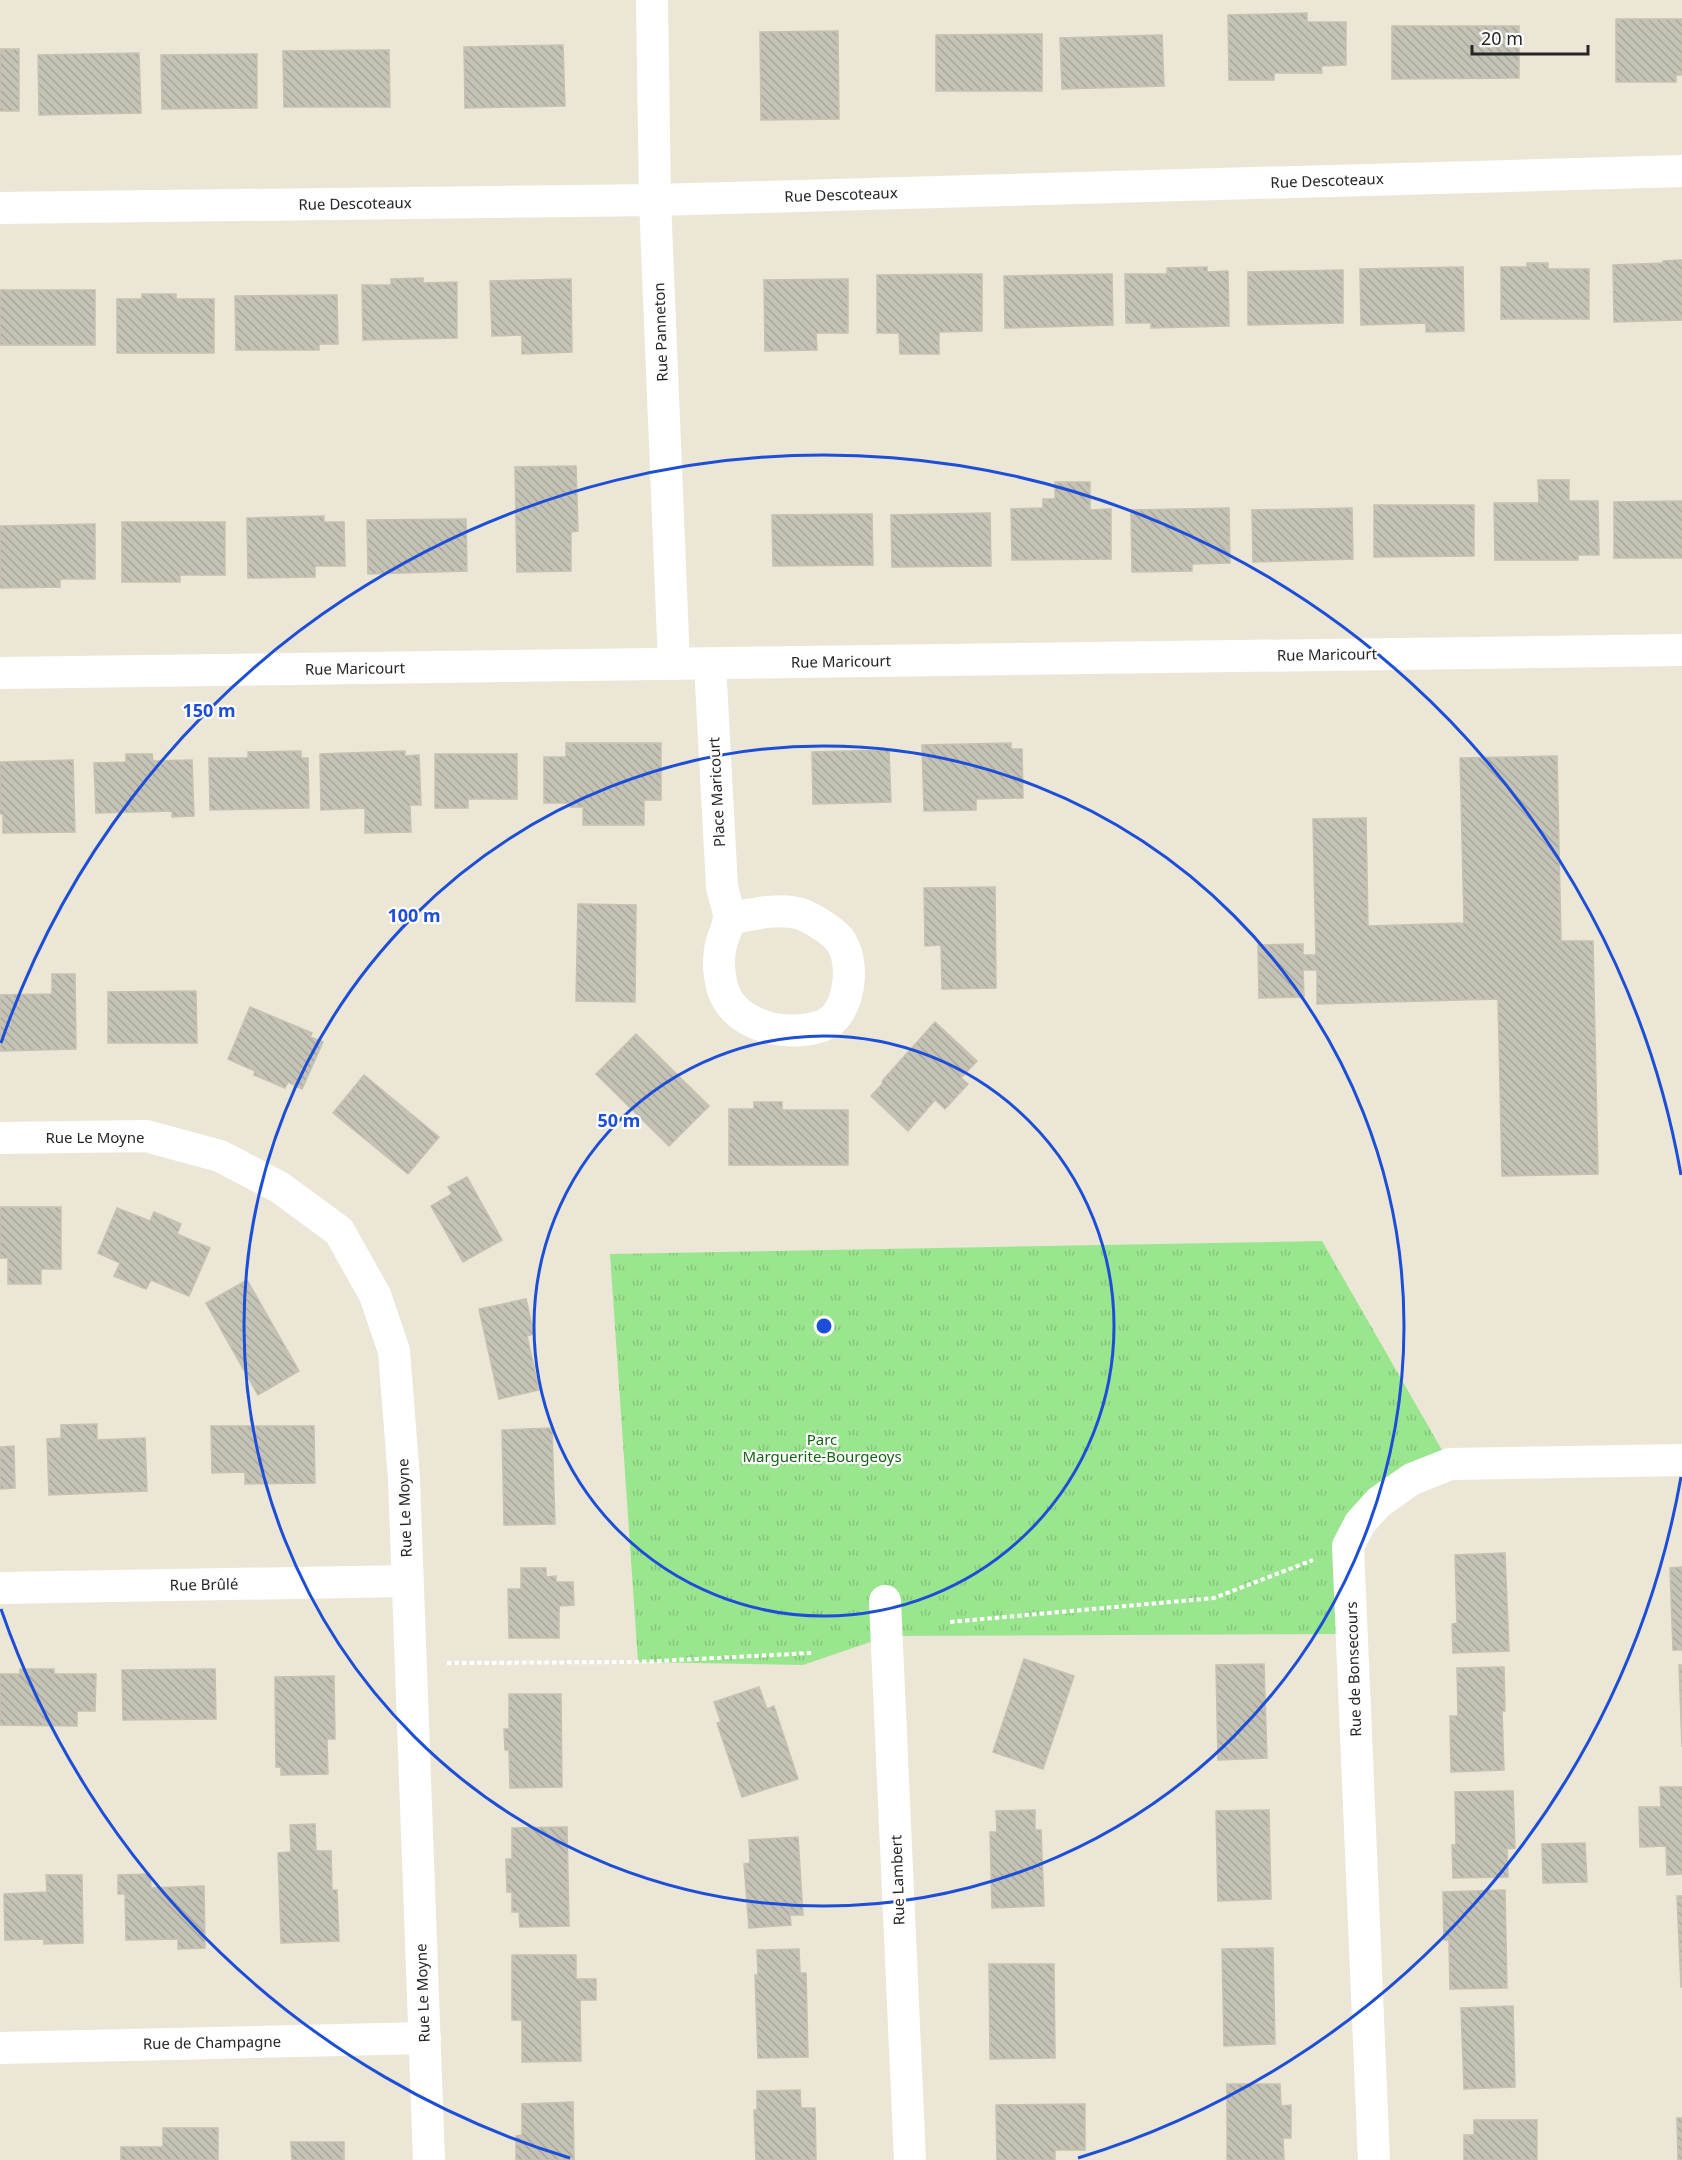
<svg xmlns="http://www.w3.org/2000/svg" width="1682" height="2160" font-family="'Noto Sans',sans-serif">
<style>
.park{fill:url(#park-tufts)}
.building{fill:url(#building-back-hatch);stroke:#c5c2b0;stroke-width:1.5}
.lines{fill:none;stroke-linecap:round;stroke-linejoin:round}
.path{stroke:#fff;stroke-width:4;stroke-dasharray:4.5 3;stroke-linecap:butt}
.street{stroke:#fff;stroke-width:32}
.ring{fill:none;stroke:#1d4ed8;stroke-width:3}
.labels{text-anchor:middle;stroke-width:4.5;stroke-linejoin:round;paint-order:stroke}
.street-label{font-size:15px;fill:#262626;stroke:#fff}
.park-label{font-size:15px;fill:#156614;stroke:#fff}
.centre{fill:#1d4ed8;stroke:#fff;stroke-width:3}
.ring-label{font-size:18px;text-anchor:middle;font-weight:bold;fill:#1d4ed8;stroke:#fff;stroke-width:4.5;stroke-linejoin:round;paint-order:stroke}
</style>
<defs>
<pattern id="park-tufts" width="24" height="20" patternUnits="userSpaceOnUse" patternTransform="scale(1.5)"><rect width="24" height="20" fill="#9ae68e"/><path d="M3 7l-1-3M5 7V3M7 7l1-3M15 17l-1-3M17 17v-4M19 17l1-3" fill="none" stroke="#85c57a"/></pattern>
<pattern id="building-back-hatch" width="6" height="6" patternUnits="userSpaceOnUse" patternTransform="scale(1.5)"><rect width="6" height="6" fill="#c5c2b6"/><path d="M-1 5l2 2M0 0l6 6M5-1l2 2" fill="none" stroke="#a9a79c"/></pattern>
</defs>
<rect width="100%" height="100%" fill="#ebe6d6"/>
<polygon class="park" points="1322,1241 1450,1464 1360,1523 1352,1634 888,1636 803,1665 638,1662 610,1254"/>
<g class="building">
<polygon points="1307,13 1307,22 1346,22 1346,65 1321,66 1322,73 1274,73 1274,80 1229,80 1228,15"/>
<polygon points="1616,19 1682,19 1682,75 1676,75 1676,82 1616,82"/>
<polygon points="1392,26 1519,26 1519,78 1392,79"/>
<polygon points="838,31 839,119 761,120 760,32"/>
<polygon points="1042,34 1042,91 936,91 936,35"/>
<polygon points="1162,35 1164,86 1062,89 1060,38"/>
<polygon points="563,45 565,106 465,108 464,47"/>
<rect x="0" y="49" width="19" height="62"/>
<polygon points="389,50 390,107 284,107 283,51"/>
<polygon points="139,53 141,113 39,115 38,55"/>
<polygon points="257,54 257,108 162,109 161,55"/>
<polygon points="1682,260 1682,320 1614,322 1613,265 1663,263 1663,261"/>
<polygon points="1527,263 1548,263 1548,269 1589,269 1589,319 1501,319 1501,267 1527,267"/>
<polygon points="1207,267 1207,272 1228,271 1229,326 1151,328 1151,323 1126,323 1125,274 1167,274 1167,268"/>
<polygon points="1463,267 1464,331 1426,332 1426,323 1361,325 1360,269"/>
<polygon points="1343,270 1343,323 1248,325 1248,272"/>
<polygon points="982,274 982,331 939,332 939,354 900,354 899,333 877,333 877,275"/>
<polygon points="1112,274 1113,325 1005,328 1004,276"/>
<polygon points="423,278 423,283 457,282 457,338 363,340 362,285 391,285 391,279"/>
<polygon points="571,279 572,352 522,354 522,335 492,336 490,281"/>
<polygon points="848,279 848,333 816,333 817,350 765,351 764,280"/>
<rect x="0" y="290" width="95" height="55"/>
<polygon points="142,294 176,294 176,299 214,299 214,353 117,353 117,299 142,299"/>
<polygon points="337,295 338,344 319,344 319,350 236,350 235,296"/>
<polygon points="576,466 578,531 571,532 571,571 517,572 515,467"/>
<polygon points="1538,480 1569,480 1569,501 1598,501 1599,555 1578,555 1578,560 1495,560 1494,503 1539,503"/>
<polygon points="1055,482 1090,482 1090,510 1111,509 1111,559 1012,560 1011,509 1043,508 1043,499 1055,499"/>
<polygon points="1682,501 1682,558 1614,558 1614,502"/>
<polygon points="1374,505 1474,505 1474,556 1374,557"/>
<polygon points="1229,508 1230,563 1192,564 1192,571 1132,572 1131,510"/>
<polygon points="1352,508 1353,559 1253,562 1252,510"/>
<polygon points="990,513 991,566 892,567 891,515"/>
<polygon points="872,514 873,565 773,566 772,515"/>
<polygon points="324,516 324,522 344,522 345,566 315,566 315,577 248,578 247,518"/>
<polygon points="466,519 467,571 368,574 367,520"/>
<polygon points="122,522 225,522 225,575 180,575 180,582 122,582"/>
<polygon points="95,524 95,579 60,579 60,587 0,588 0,526"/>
<polygon points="566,743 661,743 661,800 644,800 644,825 583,825 583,807 570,807 570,803 544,803 544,757 566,757"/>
<polygon points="1011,743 1011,749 1022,749 1023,798 976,799 976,810 924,811 922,745"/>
<polygon points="889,750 891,802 813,804 812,752"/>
<polygon points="301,751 301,758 308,758 309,808 210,810 209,758 248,758 248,752"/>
<polygon points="405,751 405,756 419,755 421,805 410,805 411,832 365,833 365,808 321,810 320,754"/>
<polygon points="126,754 152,754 153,761 192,760 194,816 172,817 172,811 96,813 94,763 126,762"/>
<polygon points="435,754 517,754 517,799 468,799 468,808 435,808"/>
<polygon points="1557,756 1561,941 1593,941 1598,1174 1502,1176 1498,999 1317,1004 1317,970 1303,970 1304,997 1259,998 1258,945 1303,944 1303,955 1316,955 1313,819 1366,818 1368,926 1464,923 1460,758"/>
<polygon points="73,760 75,832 3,833 3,814 0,814 0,762"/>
<polygon points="995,887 996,988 942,989 941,945 925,946 924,888"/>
<polygon points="578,904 636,905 635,1002 576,1001"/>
<polygon points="52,974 75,974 76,1049 0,1051 0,995 52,994"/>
<polygon points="196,991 197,1043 108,1043 108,992"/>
<polygon points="250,1007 312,1033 310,1037 323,1042 302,1089 288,1082 285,1088 254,1075 255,1071 228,1059"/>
<polygon points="935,1022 977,1061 961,1078 968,1084 945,1109 935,1100 908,1131 871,1096 883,1083 882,1081"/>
<polygon points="636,1034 709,1106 669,1146 596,1074"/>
<polygon points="364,1075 439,1137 408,1174 333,1113"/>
<polygon points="754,1102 782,1102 782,1110 848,1110 848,1165 729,1165 729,1109 754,1109"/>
<polygon points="467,1177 502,1240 463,1262 431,1206 452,1194 448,1187"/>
<polygon points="0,1207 61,1207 61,1269 41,1269 41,1284 8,1284 8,1258 0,1258"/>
<polygon points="117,1208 150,1221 154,1212 181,1224 177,1234 210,1248 189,1296 151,1280 146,1289 114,1276 120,1263 98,1253"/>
<polygon points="247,1280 299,1371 258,1395 206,1303"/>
<polygon points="526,1299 534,1334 527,1336 539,1390 499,1399 479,1309"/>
<polygon points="97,1424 97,1440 145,1438 147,1491 49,1495 47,1439 61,1438 61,1425"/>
<polygon points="211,1426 314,1426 315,1483 245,1484 245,1472 212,1473"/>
<polygon points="552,1428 555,1524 504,1525 502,1430"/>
<polygon points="14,1446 15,1488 0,1489 0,1447"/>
<polygon points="1505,1553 1509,1651 1453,1653 1452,1624 1457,1623 1455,1555"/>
<polygon points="1682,1567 1682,1650 1673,1650 1670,1568"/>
<polygon points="521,1568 546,1568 546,1577 556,1576 556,1582 573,1582 574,1605 559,1606 559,1638 509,1638 508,1589 521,1589"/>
<polygon points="1024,1659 1074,1676 1043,1769 993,1752"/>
<polygon points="1264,1664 1267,1758 1218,1760 1216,1665"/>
<polygon points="1679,1665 1682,1665 1682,1747"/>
<polygon points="1504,1667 1505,1711 1502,1711 1504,1770 1451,1772 1450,1716 1458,1716 1457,1668"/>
<polygon points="20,1669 54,1669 54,1674 96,1674 95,1711 77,1711 77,1726 0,1725 0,1674 20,1674"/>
<polygon points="215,1669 216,1719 123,1720 122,1670"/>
<polygon points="334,1676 335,1739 327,1739 328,1774 281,1775 281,1767 276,1767 275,1677"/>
<polygon points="759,1687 767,1709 774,1706 798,1779 742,1797 717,1723 721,1722 714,1702"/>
<polygon points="509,1694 561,1694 562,1787 510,1788 509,1750 505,1750 504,1729 509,1729"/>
<polygon points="1660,1787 1682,1787 1682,1874 1667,1875 1666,1846 1640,1847 1639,1807 1661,1807"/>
<polygon points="1513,1791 1515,1848 1507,1849 1508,1877 1453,1878 1452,1845 1456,1845 1455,1792"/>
<polygon points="1035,1810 1035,1830 1041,1830 1044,1906 992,1908 990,1832 997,1832 996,1811"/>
<polygon points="1269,1810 1271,1899 1218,1901 1216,1811"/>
<polygon points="315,1824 316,1851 331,1851 332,1890 337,1890 339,1941 281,1943 278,1853 291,1852 290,1825"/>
<polygon points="567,1827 569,1926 520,1927 519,1912 512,1912 512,1892 507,1892 506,1859 512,1859 512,1828"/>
<polygon points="798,1837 803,1915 790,1915 791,1925 749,1928 744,1864 750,1863 749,1840"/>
<polygon points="1585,1843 1587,1882 1543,1883 1542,1844"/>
<polygon points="150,1874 151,1888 204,1886 205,1948 178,1949 178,1939 126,1940 125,1894 118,1894 118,1875"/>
<polygon points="46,1875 82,1875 83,1943 44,1944 44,1939 5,1940 4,1894 47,1892"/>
<polygon points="1505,1890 1507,1988 1450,1989 1449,1940 1444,1940 1443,1892"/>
<polygon points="1677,1896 1682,1896 1682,1987 1681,1987"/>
<polygon points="1273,1948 1275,2044 1224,2046 1222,1949"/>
<polygon points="799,1949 800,1973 806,1973 808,2057 758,2058 755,1975 758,1975 757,1950"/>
<polygon points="512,1955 576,1955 576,1979 596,1979 596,2000 580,2000 581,2061 522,2062 522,2020 512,2020"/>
<polygon points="989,1964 1054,1964 1055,2058 990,2059"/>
<polygon points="1513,2006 1515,2087 1464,2089 1461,2008"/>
<polygon points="1227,2084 1280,2084 1281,2106 1291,2105 1291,2138 1283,2138 1284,2160 1227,2160"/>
<polygon points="800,2090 801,2108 815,2108 816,2160 756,2160 754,2110 757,2110 757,2091"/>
<polygon points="573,2102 574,2160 516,2160 516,2136 522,2135 522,2104"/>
<polygon points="1085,2104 1085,2150 1055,2150 1055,2160 997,2160 996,2105"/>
<polygon points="1677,2118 1682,2118 1682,2160 1678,2160"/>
<polygon points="1474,2120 1537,2120 1537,2160 1464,2160 1464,2135 1474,2135"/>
<polygon points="163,2128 218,2128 218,2160 121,2160 121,2147 163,2147"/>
<polygon points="291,2142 344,2142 344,2160 292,2160"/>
</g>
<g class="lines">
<g class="path">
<polyline points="950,1622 1214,1598 1313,1560"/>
<polyline points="447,1663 638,1662 811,1653"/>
</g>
<g class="street">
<polyline points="652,0 655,200 674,664"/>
<polyline points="0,208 655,200 1682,171"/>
<path d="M710,664L722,887C724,897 729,909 729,918C728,927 723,937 721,945C717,961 719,988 729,1002C739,1017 755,1024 770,1028C788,1032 818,1032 832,1020C851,1003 855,959 839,939C831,930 812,918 801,914C778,907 751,915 729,919"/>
<polyline points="0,673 1682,650"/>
<polyline points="0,1138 146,1136 220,1156 279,1187 339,1231 375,1295 394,1351 404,1479 429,2160"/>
<polyline points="0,1588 407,1581"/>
<polyline points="885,1601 910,2160"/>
<polyline points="0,2048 425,2038"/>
<polyline points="1374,2160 1348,1546 1360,1523 1379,1502 1412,1479 1450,1464 1682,1460"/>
</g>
</g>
<g class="ring">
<circle cx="824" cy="1326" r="290"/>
<circle cx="824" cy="1326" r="580"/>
<path d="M1681 1477A870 870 0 0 1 1078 2158M570 2158A870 870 0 0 1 1 1609M1 1043A870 870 0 0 1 1681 1175"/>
</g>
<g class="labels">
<g class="street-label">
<text transform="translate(1327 181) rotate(-2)" y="5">Rue Descoteaux</text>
<text transform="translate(841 195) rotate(-2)" y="5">Rue Descoteaux</text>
<text transform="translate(355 204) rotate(-1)" y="5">Rue Descoteaux</text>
<text transform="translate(661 332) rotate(-92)" y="5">Rue Panneton</text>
<text transform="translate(1327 655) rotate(-1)" y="5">Rue Maricourt</text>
<text transform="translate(841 662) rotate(-1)" y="5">Rue Maricourt</text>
<text transform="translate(355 669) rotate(-1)" y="5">Rue Maricourt</text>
<text transform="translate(717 792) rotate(-93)" y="5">Place Maricourt</text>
<text x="95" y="1143">Rue Le Moyne</text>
<text transform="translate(405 1508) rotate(-92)" y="5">Rue Le Moyne</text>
<text transform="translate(204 1585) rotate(-1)" y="5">Rue Brûlé</text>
<text transform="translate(1354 1669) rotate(-92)" y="5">Rue de Bonsecours</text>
<text transform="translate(898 1880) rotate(-92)" y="5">Rue Lambert</text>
<text transform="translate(423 1993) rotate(-92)" y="5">Rue Le Moyne</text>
<text transform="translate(212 2043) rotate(-1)" y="5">Rue de Champagne</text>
</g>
<g class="park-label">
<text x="822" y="1445">Parc<tspan x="822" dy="17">Marguerite-Bourgeoys</tspan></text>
</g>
</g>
<circle cx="824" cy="1326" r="9" class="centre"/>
<g class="ring-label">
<text x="209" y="717">150 m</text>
<text x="414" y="922">100 m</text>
<text x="619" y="1127">50 m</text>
</g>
<path d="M1472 45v9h116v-9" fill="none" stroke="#262626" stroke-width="3"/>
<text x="1481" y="45" font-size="18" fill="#262626" stroke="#ffffff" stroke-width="4.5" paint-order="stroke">20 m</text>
</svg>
